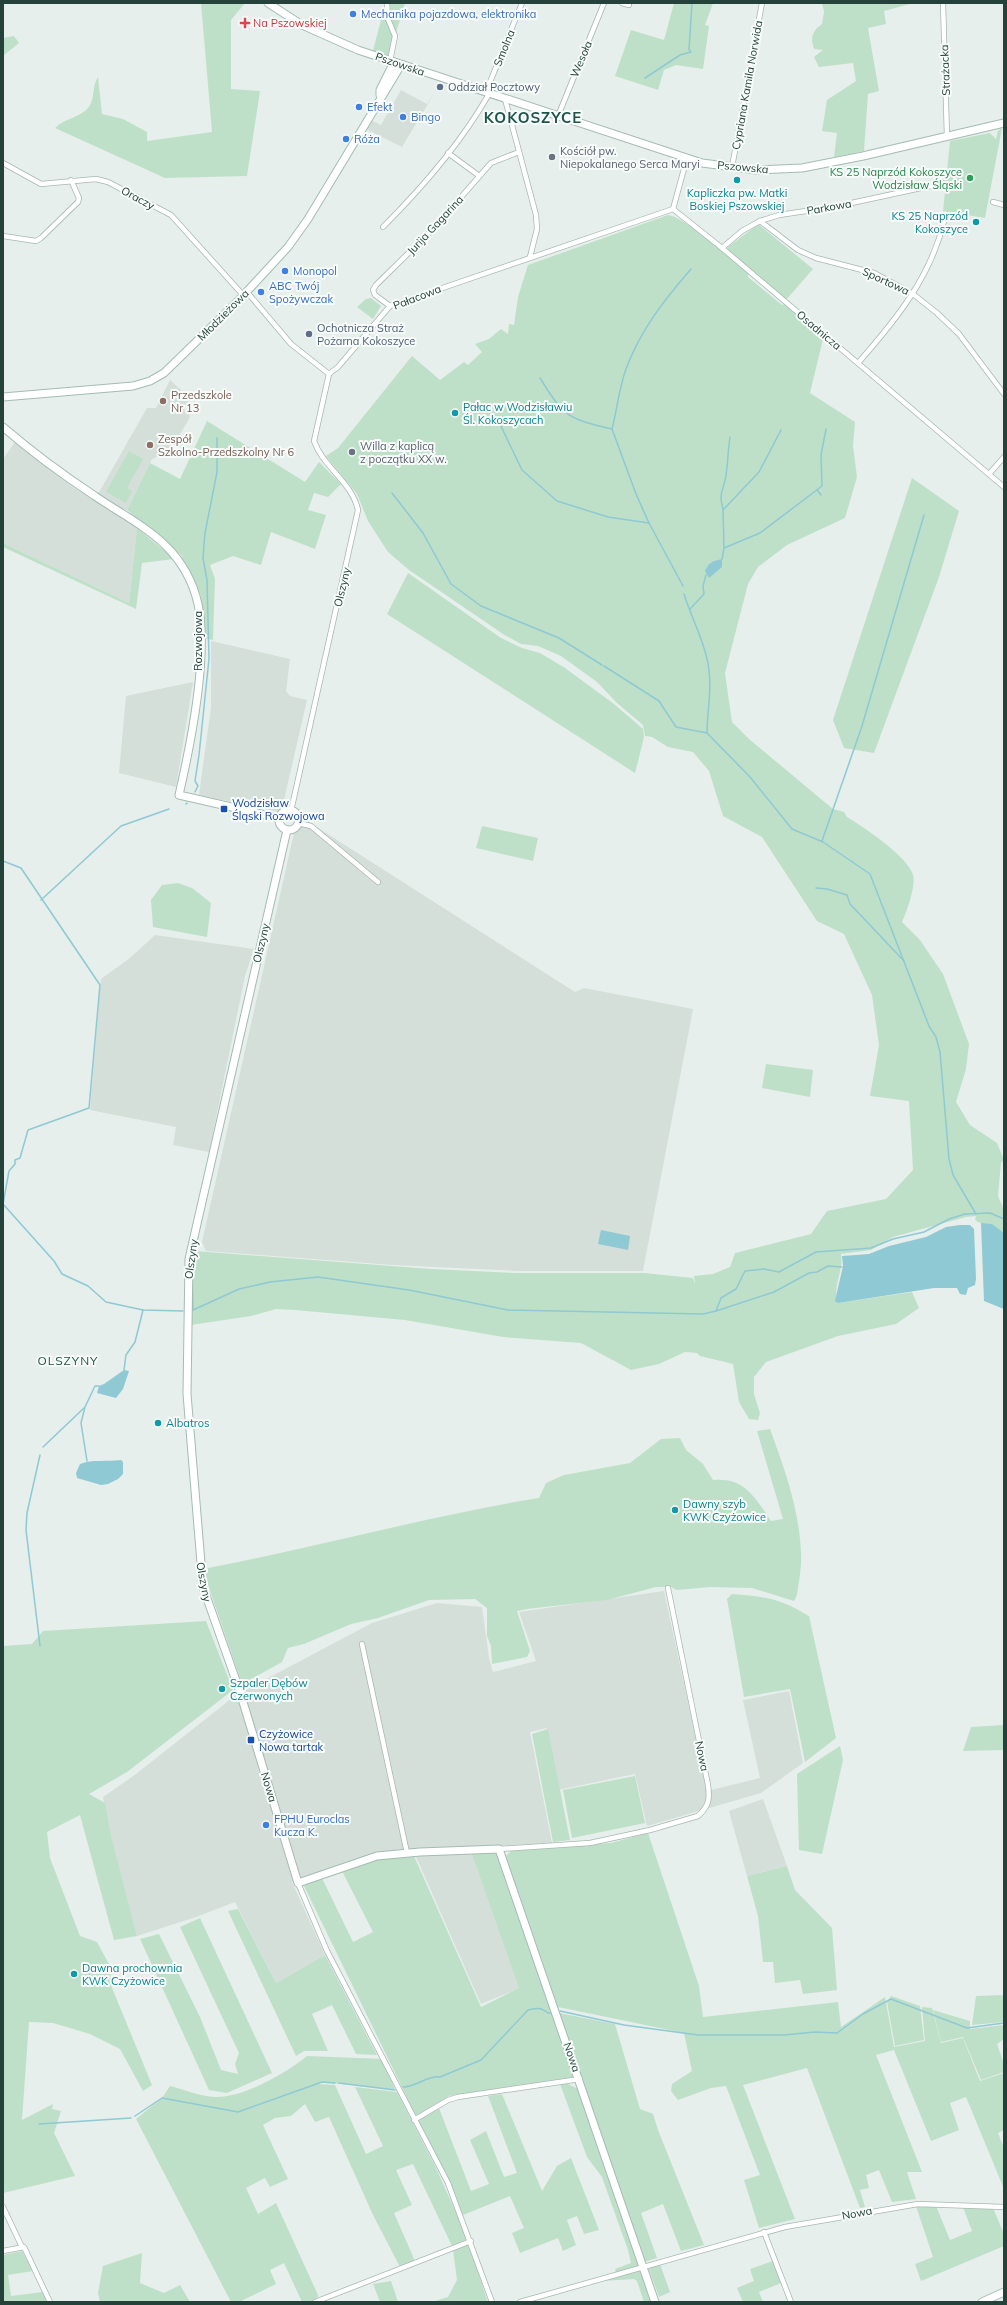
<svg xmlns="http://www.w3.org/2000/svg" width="1007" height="2305" font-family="Mulish,sans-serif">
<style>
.built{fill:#d4dfda}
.green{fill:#bfe0c8}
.water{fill:#8ec9d4}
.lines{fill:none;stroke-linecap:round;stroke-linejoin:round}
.stream{stroke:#8ec9d4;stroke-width:1.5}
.street-casing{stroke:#a8b8b2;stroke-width:6}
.secondary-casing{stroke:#a4bbb3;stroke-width:9}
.street{stroke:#fff;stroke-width:4.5}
.secondary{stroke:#fff;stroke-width:7}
.shop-dot{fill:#3f7fe0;stroke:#f7fbf9;stroke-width:1.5}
.health-dot{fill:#e0444e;stroke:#f7fbf9;stroke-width:1.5}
.service-dot{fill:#5c6f8a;stroke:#f7fbf9;stroke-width:1.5}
.worship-dot{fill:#6b7280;stroke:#f7fbf9;stroke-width:1.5}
.leisure-dot{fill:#2e9e5b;stroke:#f7fbf9;stroke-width:1.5}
.culture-dot{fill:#0f9aa8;stroke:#f7fbf9;stroke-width:1.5}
.education-dot{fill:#8d6e63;stroke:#f7fbf9;stroke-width:1.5}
.transit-dot{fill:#1a4fb4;stroke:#f7fbf9;stroke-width:1.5}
.labels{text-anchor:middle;stroke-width:4;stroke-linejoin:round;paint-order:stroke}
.shop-label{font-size:11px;fill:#366cbe;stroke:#f7fbf9;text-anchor:start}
.health-label{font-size:11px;fill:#be3a42;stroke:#f7fbf9;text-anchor:start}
.street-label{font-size:11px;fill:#24423a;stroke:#f7fbf9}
.service-label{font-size:11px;fill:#4e5e75;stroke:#f7fbf9;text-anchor:start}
.worship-label{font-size:11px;fill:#5b616d;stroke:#f7fbf9;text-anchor:start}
.leisure-label{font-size:11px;fill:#27864d;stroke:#f7fbf9;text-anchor:end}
.culture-label{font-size:11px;fill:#0d838f;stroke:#f7fbf9;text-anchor:start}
.education-label{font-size:11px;fill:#785e54;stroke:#f7fbf9;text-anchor:start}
.transit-label{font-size:11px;fill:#164399;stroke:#f7fbf9;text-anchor:start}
.neighbourhood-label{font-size:12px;letter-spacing:1px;fill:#1f5548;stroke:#f7fbf9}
.district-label{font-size:15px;font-weight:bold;letter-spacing:1px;fill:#1f5548;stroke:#f7fbf9}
</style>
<rect width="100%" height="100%" fill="#e6efeb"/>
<g class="built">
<polygon points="401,90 427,104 435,92 402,147 366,129 373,121 381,125"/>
<polygon points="170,380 190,398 184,409 190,416 189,419 169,452 152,459 127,510 123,509 98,494 147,408 156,408"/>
<polygon points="15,442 68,484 137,528 129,603 3,543 3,459"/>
<polygon points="211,641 290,659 286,691 290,696 307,700 284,800 286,801 284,813 199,795 211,707"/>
<polygon points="193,682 176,787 119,773 126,696"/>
<polygon points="298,815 575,992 584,988 693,1009 643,1271 518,1271 393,1265 206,1251 202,1242"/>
<polygon points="155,935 254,949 245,976 209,1152 173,1145 176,1127 90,1110 101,979 130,958"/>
<polygon points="664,1591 707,1791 760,1778 743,1700 789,1691 803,1763 761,1793 647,1826 635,1774 558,1790 547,1728 530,1732 552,1843 470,1847 520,1988 481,2004 413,1850 292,1882 325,1955 276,1983 235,1902 196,1917 137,1936 111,1839 103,1797 136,1774 236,1695 372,1623 437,1603 482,1607 489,1658 493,1672 536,1661 519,1612"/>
<polygon points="763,1799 787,1866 747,1876 729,1811"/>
</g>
<g class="green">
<path d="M201,3H245L231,20V89L260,91L247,176L165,178L55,128C65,118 80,118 89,107C95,98 92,86 98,77L102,114L123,119L147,132V141L212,132Z"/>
<polygon points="390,3 405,3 396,33 390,17"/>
<polygon points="674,3 713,3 705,25 709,26 703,69 676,65 664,70 658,90 615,76 631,30 664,40"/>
<path d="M822,3H914L884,11L886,24L868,28L879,91L868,94L864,151L834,157L837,133L822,131L827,100L856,81L853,63L819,67L814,57L823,50L814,49C810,38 812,31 822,24L824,12Z"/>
<polygon points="383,12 393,39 388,55 373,51"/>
<polygon points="14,36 19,43 3,56 3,38"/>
<polygon points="1002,128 985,218 943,211 950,141 990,133 996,139 998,131"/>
<path d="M668,215C684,216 733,261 748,273V277L782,305L785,304L824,335L810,393L855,422L853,446L857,477L845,518L787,545L758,567L748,584L725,673L732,722L749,739L833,809L844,812L847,817C863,827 908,856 913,875C916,885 907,912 902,922L920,940L943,974L969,1044L966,1069L956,1102L970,1125L997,1143L1004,1160L1001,1163L998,1196L1004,1210V1233C995,1226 983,1226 975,1220L976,1216L966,1217L893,1237L871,1250L841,1254C844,1272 832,1285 838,1303L912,1292L919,1308L896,1324L838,1336L766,1362L754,1377V1394L760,1413L758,1420L749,1419L739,1402L733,1364L700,1356L697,1353L685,1352L659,1364L631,1370L581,1343L503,1337L405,1320L295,1310L276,1309L251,1316L191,1325V1270L195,1251L431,1269L514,1273H644L693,1278L695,1284L694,1276L713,1274L730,1267L735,1253L811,1234L827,1211L886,1199L913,1170L909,1101L870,1096L879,1045L872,995L844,934L817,921L762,837L723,816L709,771L693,752L668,747L652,737L645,736L643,725L617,703L597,682L561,656L538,646L521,644L503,634L409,570L388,552L368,521L357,494L326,456L338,448L412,356L440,380L464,362L468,365L482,352L475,344L489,339L501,329L508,334L509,324L514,325L518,297L528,265Z"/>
<polygon points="758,224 813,269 786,300 728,250 727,248"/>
<polygon points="371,298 381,306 373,319 357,307 366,299"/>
<polygon points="207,421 305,482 319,462 341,484 328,497 314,493 308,510 326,515 315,549 271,532 261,565 233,556 210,565 215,579 213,640 204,638 201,596 181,555 127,510 150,463 180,479"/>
<polygon points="129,451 143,459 127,488 132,491 126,503 106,492"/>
<polygon points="912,478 959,511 939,577 874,753 844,748 833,720"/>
<polygon points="137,528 174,559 142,563 136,609 3,547 3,543 129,603"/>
<polygon points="408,573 501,638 522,648 540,653 565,668 614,704 643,729 644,737 635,773 387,614"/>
<polygon points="482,826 538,838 533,861 476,848"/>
<polygon points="178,883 192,888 211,903 207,937 153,927 151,900 162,885"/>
<polygon points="766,1064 813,1070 810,1097 762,1088"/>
<path d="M770,1429C785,1470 799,1509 801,1552C802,1566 799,1581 797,1595L794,1601L752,1588L710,1587L677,1590L671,1587H656L607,1600L527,1609L517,1611L530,1651L527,1657L492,1664L491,1646L487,1636V1608L475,1599L429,1600L378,1618L351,1624L304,1644L288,1648L282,1662L242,1684L206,1579L208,1568C319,1547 428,1516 539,1498L546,1483L564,1475L630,1463L661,1439L680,1438L686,1450L703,1464L713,1480C744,1477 755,1497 771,1521L783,1519L757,1431Z"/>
<path d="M732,1594C767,1597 779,1598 809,1616L836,1738L805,1762L790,1689L744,1697L727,1599Z"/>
<polygon points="206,1621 233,1690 127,1772 89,1794 105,1803 111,1836 137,1936 114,1940 80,1815 47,1832 50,1858 80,1936 97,1942 111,1968 110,1983 152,2085 143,2091 120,2049 90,2034 53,2023 29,2022 22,2120 53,2104 52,2109 61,2111 54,2133 75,2176 3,2193 3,1646 32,1644 43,1631"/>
<polygon points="1004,1725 1004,1750 963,1751 971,1727"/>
<polygon points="548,1729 570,1840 553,1842 532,1734"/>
<polygon points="840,1746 843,1760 822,1854 799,1850 797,1774"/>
<polygon points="635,1776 645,1823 572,1838 563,1790"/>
<polygon points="648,1833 699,1986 703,2017 838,2002 841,2027 885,1997 894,2047 925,2041 922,2007 932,2008 941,2043 963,2038 980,2081 1004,2073 1004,2130 998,2133 1004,2148 1004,2189 966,2097 950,2103 959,2130 931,2141 894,2050 876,2055 922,2172 907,2172 916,2199 892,2202 879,2170 866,2175 869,2188 860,2190 865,2207 860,2208 807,2068 743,2085 795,2219 759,2228 744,2180 760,2175 726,2086 711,2088 678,2100 671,2091 672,2084 692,2071 684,2033 558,2007 506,1856 511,1851 611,1843"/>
<polygon points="494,1852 499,1855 574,2077 449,2096 416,2116 304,1886 322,1878 353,1942 373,1932 342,1871 378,1858 414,1856 481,2007 519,1988 472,1854"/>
<polygon points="787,1866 795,1890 832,1928 837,1990 803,1994 800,1980 775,1983 773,1962 763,1962 758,1916 747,1876"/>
<polygon points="238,1909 276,1983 325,1955 377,2055 356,2054 332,2005 312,2014 328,2051 304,2051 296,2056 228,1911"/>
<polygon points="200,1918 272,2073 227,2093 209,2090 140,1939 159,1934 200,2017 221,2070 238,2074 235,2064 239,2053 180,1927"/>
<polygon points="1004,1995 1004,2022 972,2025 976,1996"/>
<polygon points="891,1996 920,2006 924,2040 895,2046 887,2002"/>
<polygon points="933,2010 970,2021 970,2029 1004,2025 1004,2039 997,2044 1004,2064 1004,2072 981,2080 963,2037 941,2042"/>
<polygon points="559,2013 615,2024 640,2109 653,2114 658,2130 704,2245 681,2251 663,2204 641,2213 657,2258 644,2262"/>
<path d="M307,2056L383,2059L395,2090L322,2082L318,2084L335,2085L366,2154L383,2146L355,2087L397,2092L436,2168L468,2239L452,2246L413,2164L396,2170L412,2205L394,2213L415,2261L400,2267L373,2215L329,2117L315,2122L305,2104L291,2116L275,2118L263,2125L288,2179L270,2187L265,2178L246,2188L258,2214L276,2203L318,2295L317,2299L311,2302H302L284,2263L270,2270L276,2284L239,2302H231L136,2119L162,2098L170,2086C185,2090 200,2096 215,2097C243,2098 286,2073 307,2056Z"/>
<polygon points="566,2083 580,2090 639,2266 616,2273 615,2269 631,2263 628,2250 602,2177 587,2157 560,2084"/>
<polygon points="502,2094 542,2191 557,2166 571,2158 599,2230 584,2234 577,2216 567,2220 576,2245 563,2251 558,2238 520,2253 512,2233 524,2228 510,2196 463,2215 417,2120 439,2108 471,2191 489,2184 470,2140 486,2131 504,2177 517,2173 488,2096"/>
<polygon points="916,2206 936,2206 950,2240 972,2231 963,2207 993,2208 1004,2234 1004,2246 921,2281 915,2264 933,2257"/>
<polygon points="469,2244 487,2300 490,2302 432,2302 448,2297 457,2280 453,2250"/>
<polygon points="22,2251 33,2271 8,2275 11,2296 43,2292 47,2302 3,2302 3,2255"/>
<polygon points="142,2253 140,2283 164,2293 180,2285 190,2302 213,2302 100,2302 98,2293 103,2266"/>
<polygon points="773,2261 781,2283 759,2292 763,2302 743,2302 737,2288 754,2281 750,2269"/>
<polygon points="660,2264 670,2292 659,2297 648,2267"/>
<polygon points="641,2269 652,2302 644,2302 637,2281 634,2279 602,2281"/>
<polygon points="391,2281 398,2302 380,2302 373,2284"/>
</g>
<g class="water">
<path d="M722,559V567L709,578L705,571C709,562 713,561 722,559Z"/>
<polygon points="981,1223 992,1224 1004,1233 1004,1309 984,1301"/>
<polygon points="960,1225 970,1225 974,1229 976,1279 975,1285 968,1288 966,1295 960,1294 957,1288 934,1288 838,1303 835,1301 843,1266 842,1256 869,1254 889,1246 926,1237 946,1227"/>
<polygon points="601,1230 630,1236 628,1250 598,1244"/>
<polygon points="124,1370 129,1371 123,1389 116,1398 97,1393 99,1386 104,1384"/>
<path d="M121,1460L123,1462V1474L118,1479L108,1484L101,1485L77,1478L76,1473L80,1464C92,1459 107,1462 121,1460Z"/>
</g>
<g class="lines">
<g class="stream">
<polyline points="645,78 680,55 691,52 689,50 692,3"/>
<path d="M540,378C564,417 568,419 612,429L636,494L649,523"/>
<polyline points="497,418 522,470 557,501 608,517 649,523 683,586"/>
<path d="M612,429C617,410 619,388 626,369C640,331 664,300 691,269"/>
<polyline points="817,490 821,495"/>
<polyline points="392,493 423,533 451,584 481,606 559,638 602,665"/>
<path d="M723,509C718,491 724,491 726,475C728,462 728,450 730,437"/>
<polyline points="724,548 723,510 759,472 781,430"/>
<polyline points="722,559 724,548 760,533 822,486 821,455 826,429"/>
<path d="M684,594C691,617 707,647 709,671C712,692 707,711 707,733"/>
<polyline points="690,609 704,594 703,586 706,575"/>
<polyline points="604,666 659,701 676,727 707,733 750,777 792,829 823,842 870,874 929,1026 936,1037 940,1052 949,1159 953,1175 976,1214"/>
<polyline points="195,792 198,786 195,781 199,755 209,659 207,580 203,558 205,533 217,472 217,438"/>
<polyline points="186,804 187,803"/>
<polyline points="822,841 862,726 924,515"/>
<polyline points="3,861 21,868 100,985 89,1108 28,1130 20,1158 15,1160 15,1164 9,1171 3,1204 54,1261 62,1274 88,1286 106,1302 143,1310 183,1311"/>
<polyline points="816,888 827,889 847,895 850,904 904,961"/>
<polyline points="41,900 121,826 169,809"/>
<polyline points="192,1261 198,1236"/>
<polyline points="192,1275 193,1309"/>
<polyline points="191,1311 239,1289 270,1282 318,1277 409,1290 508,1310 703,1314 716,1311 721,1298 736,1289 745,1271 764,1269 779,1272 816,1252 871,1248 893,1239 924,1232 949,1219 965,1214 990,1213 1004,1219"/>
<polyline points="716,1311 774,1292 809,1273 817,1272 828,1266 842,1267"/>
<polyline points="124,1370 126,1355 135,1342 143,1310"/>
<polyline points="43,1447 84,1408"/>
<polyline points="87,1461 81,1423 85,1407 95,1386 99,1386"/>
<polyline points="40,1646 26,1530 27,1513 40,1455"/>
<polyline points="560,2011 624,2025 698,2035 784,2035 815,2032 837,2033 863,2014 891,1999 967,2028 1004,2023"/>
<polyline points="339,2083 395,2090"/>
<path d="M403,2087C416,2087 428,2075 440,2077L481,2060L528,2010C537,2008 541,2007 548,2013H552"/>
<polyline points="135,2116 162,2098 238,2112 322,2082 335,2083"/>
<polyline points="39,2124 131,2118"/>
</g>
<defs>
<g id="street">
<polyline points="387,3 388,19 395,36 390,61"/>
<polyline points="622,3 629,5"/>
<polyline points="943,3 947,137"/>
<polyline points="486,92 522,3"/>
<polyline points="505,99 536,215 537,229 530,257"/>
<polyline points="558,116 604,3"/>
<polyline points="448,153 478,175"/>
<polyline points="3,163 41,184 96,179 108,182 171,215 243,295"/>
<polyline points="732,167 762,3"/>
<polyline points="993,202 1004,205"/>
<polyline points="673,209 722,248 1004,487"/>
<polyline points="673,209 687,158"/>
<polyline points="760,221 798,250 816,258 874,273 913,294 937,313 959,334 1004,394"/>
<path d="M383,227C423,187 461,143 489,94"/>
<polyline points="3,236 36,241 41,238 78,202 79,198 71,180"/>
<polyline points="722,248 742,231 760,221 779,215 833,207 944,183"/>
<polyline points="247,292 291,344 329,374"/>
<polyline points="390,306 375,295 373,290 376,285 434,228 491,163 519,152"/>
<path d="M858,363C895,321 931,277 944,221"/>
<polyline points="329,374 338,367 390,306 673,209"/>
<polyline points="989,474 1004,457"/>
<path d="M291,811L358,510C352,482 323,467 314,441L329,374"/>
<polyline points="298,823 311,826 378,882"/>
<polyline points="362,1644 407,1853"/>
<path d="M499,1849L590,1843L650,1830L698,1816C709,1806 710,1799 708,1785L668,1588"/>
<polyline points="298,1883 327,1951 448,2183 492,2302"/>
<polyline points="414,2120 448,2100 458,2097 580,2079"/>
<polyline points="3,2207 22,2247"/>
<polyline points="764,2232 791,2302"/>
<polyline points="3,2251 24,2247 50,2302"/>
<polyline points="315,2302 471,2241"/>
<polyline points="520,2302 785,2227 918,2204 1004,2207"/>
</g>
<g id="secondary">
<polyline points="268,3 302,25 358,50 702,163 756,170 802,168 863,156 1004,123"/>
<polyline points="380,95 380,90 394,62"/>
<polyline points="3,397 133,386 150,381 164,373 240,299 288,247 308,219 401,65"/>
<path d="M3,427C32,452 63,475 95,496C118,512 146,526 166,546C182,562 193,582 198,604C209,656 191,743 179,795L279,818"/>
<circle cx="289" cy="820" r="10"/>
<polyline points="287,830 189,1259 187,1394 203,1587 240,1692 298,1883 377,1856 420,1852 499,1849 655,2302"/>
<polyline points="982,2302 1004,2292"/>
</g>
</defs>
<use href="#street" class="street-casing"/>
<use href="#secondary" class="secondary-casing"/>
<use href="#street" class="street"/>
<use href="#secondary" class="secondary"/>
</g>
<g class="shop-dot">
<circle cx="353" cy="14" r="4"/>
<circle cx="359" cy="107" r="4"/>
<circle cx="403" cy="117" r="4"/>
<circle cx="346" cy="139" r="4"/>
<circle cx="285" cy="271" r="4"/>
<circle cx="261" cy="292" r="4"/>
<circle cx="266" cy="1825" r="4"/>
</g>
<path class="health-dot" d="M243 17h4v4h4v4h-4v4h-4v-4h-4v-4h4z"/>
<g class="service-dot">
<circle cx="440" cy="87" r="4"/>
<circle cx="309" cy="334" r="4"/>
</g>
<g class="worship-dot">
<circle cx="552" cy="157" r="4"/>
<circle cx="352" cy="452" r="4"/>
</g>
<circle class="leisure-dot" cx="970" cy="178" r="4"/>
<g class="culture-dot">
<circle cx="737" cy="180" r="4"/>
<circle cx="976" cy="222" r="4"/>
<circle cx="455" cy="413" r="4"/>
<circle cx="158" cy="1423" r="4"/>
<circle cx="675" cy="1510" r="4"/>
<circle cx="222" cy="1689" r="4"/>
<circle cx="74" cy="1974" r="4"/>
</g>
<g class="education-dot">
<circle cx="163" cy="401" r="4"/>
<circle cx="150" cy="445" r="4"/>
</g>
<g class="transit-dot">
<rect x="220" y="805" width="8" height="8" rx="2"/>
<rect x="247" y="1736" width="8" height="8" rx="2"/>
</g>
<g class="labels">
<g class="shop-label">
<text x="361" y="18">Mechanika pojazdowa, elektronika</text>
<text x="367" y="111">Efekt</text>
<text x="411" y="121">Bingo</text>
<text x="354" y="143">Róża</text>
<text x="293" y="275">Monopol</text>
<text x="269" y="290">ABC Twój<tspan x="269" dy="13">Spożywczak</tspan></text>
<text x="274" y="1823">FPHU Euroclas<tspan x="274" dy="13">Kucza K.</tspan></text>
</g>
<g class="health-label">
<text x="253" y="27">Na Pszowskiej</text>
</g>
<g class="street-label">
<text transform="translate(504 48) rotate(-68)" y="4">Smolna</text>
<text transform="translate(581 59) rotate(-67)" y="4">Wesoła</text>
<text transform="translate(400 64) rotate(19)" y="4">Pszowska</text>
<text transform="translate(945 70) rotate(-92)" y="4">Strażacka</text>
<text transform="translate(747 85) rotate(-80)" y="4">Cypriana Kamila Norwida</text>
<text transform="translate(743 167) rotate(5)" y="4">Pszowska</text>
<text transform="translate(138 198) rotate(28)" y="4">Oraczy</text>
<text transform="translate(829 207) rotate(-10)" y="4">Parkowa</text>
<text transform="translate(435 225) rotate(-47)" y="4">Jurija Gagarina</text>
<text transform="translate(886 281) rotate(25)" y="4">Sportowa</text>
<text transform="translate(417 297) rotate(-21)" y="4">Pałacowa</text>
<text transform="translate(223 315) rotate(-45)" y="4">Młodzieżowa</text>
<text transform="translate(819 330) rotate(40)" y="4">Osadnicza</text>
<text transform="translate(342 587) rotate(-77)" y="4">Olszyny</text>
<text transform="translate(198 641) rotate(-90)" y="4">Rozwojowa</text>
<text transform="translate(261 943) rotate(-77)" y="4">Olszyny</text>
<text transform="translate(191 1259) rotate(-82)" y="4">Olszyny</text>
<text transform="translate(204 1582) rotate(79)" y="4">Olszyny</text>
<text transform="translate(702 1756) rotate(78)" y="4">Nowa</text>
<text transform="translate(269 1787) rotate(73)" y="4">Nowa</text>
<text transform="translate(572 2057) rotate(71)" y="4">Nowa</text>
<text transform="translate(857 2213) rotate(-11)" y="4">Nowa</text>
</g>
<g class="service-label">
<text x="448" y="91">Oddział Pocztowy</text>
<text x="317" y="332">Ochotnicza Straż<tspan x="317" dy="13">Pożarna Kokoszyce</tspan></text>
</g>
<g class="worship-label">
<text x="560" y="155">Kościół pw.<tspan x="560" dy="13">Niepokalanego Serca Maryi</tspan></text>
<text x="360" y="450">Willa z kaplicą<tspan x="360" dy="13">z początku XX w.</tspan></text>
</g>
<g class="leisure-label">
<text x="962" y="176">KS 25 Naprzód Kokoszyce<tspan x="962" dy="13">Wodzisław Śląski</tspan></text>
</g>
<g class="culture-label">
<text x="737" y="197" text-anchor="middle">Kapliczka pw. Matki<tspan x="737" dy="13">Boskiej Pszowskiej</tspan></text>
<text x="968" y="220" text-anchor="end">KS 25 Naprzód<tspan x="968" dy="13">Kokoszyce</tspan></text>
<text x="463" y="411">Pałac w Wodzisławiu<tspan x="463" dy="13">Śl. Kokoszycach</tspan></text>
<text x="166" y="1427">Albatros</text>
<text x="683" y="1508">Dawny szyb<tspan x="683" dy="13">KWK Czyżowice</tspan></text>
<text x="230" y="1687">Szpaler Dębów<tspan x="230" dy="13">Czerwonych</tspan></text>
<text x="82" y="1972">Dawna prochownia<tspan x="82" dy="13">KWK Czyżowice</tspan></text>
</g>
<g class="education-label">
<text x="171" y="399">Przedszkole<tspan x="171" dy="13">Nr 13</tspan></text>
<text x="158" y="443">Zespół<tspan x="158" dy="13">Szkolno-Przedszkolny Nr 6</tspan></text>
</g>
<g class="transit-label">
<text x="232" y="807">Wodzisław<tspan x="232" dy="13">Śląski Rozwojowa</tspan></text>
<text x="259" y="1738">Czyżowice<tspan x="259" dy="13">Nowa tartak</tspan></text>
</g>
<g class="neighbourhood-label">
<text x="68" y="1365">OLSZYNY</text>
</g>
<g class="district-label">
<text x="533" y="123">KOKOSZYCE</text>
</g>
</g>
<rect width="1007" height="2305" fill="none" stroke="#24423a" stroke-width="8"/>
</svg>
